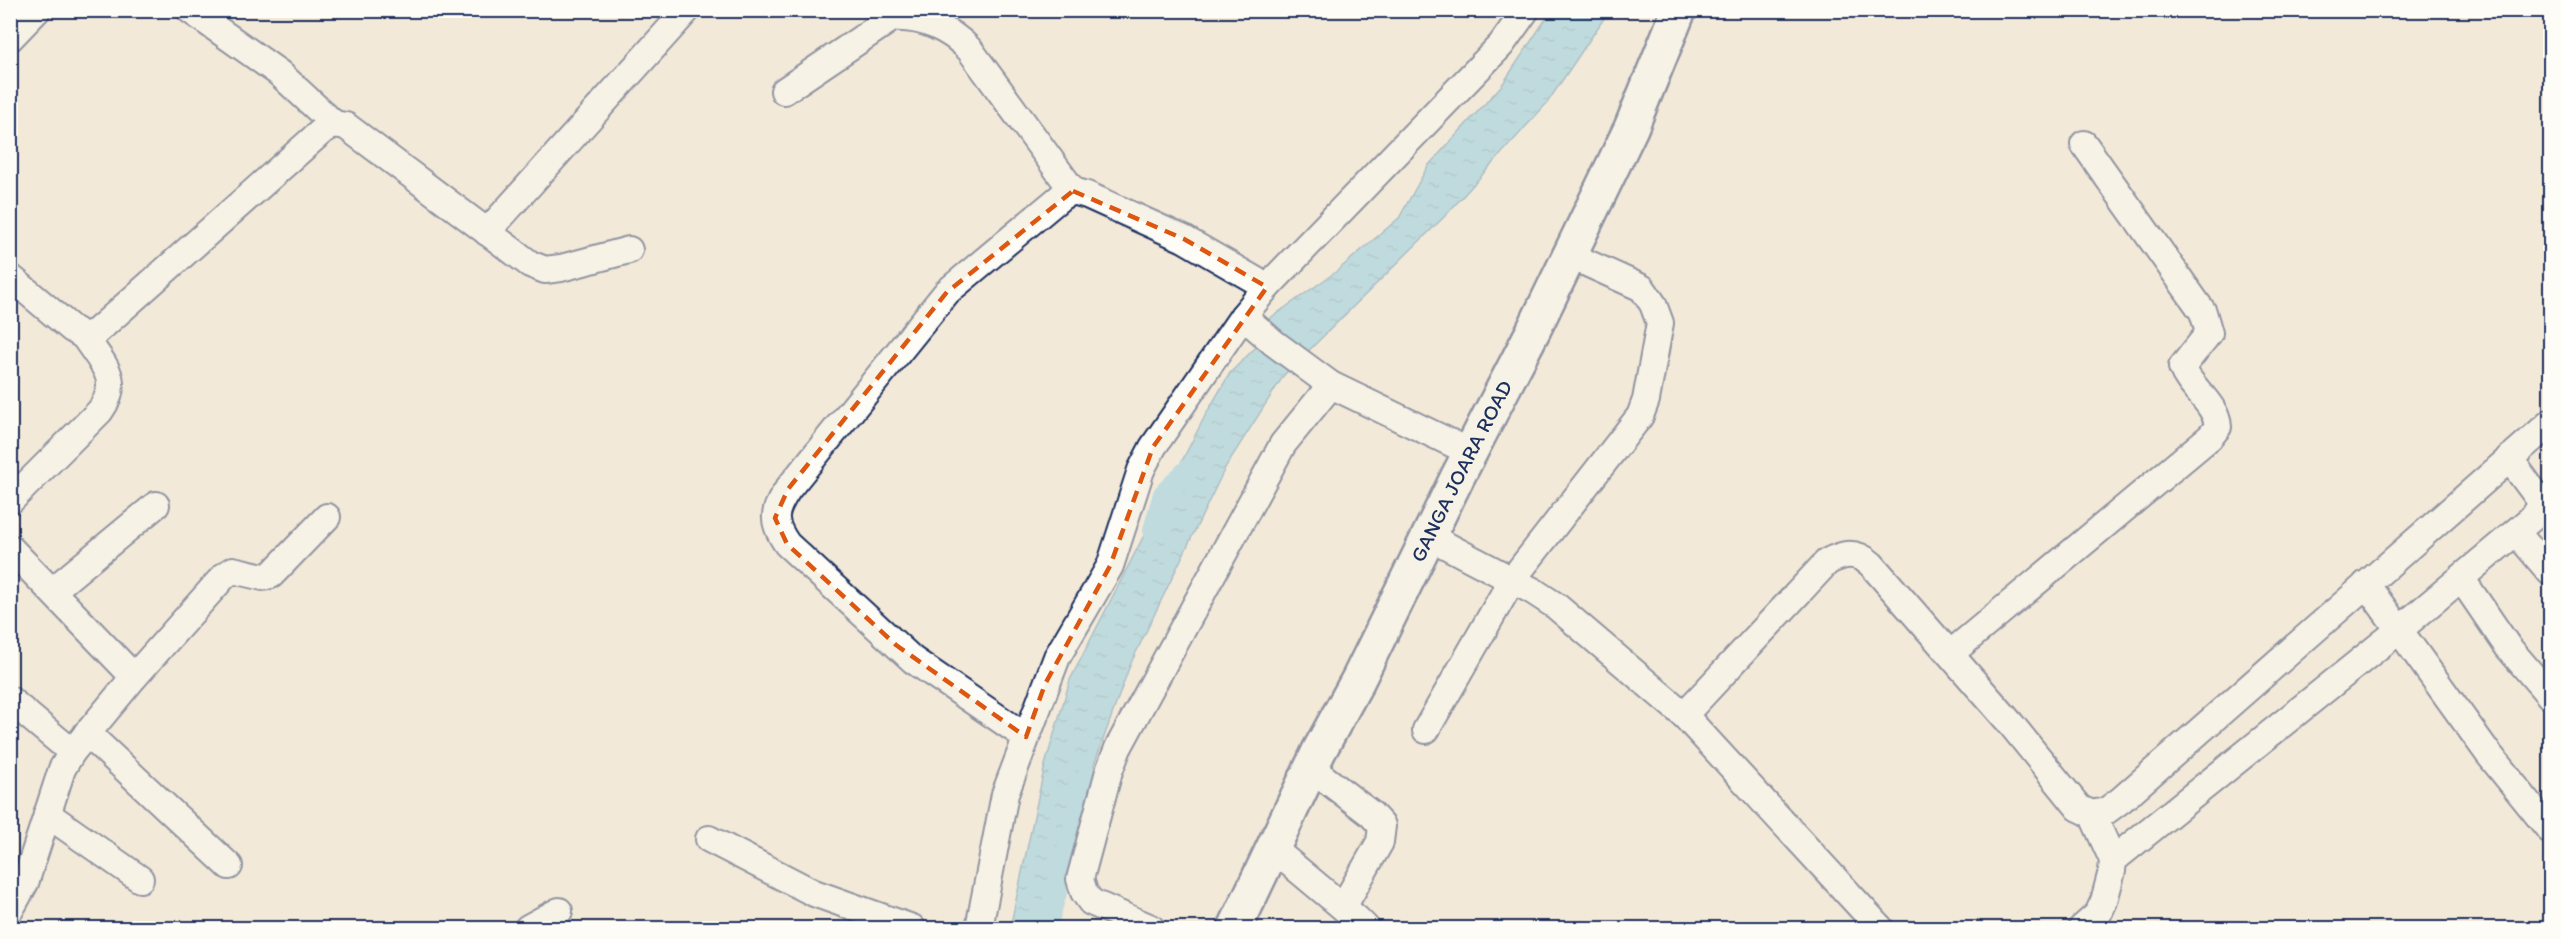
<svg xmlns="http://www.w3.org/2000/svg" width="2561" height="939" font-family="Itim,sans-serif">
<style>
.water{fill:url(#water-ripples);stroke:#598bae;stroke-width:1.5}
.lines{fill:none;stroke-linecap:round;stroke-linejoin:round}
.canal{stroke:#82c9e3;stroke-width:22}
.minor-casing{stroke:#1b2f5e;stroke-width:30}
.secondary-casing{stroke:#1b2f5e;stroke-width:38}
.minor{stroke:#fdfcf7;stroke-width:26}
.secondary{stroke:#fdfcf7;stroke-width:33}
.marked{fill:none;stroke:#de5710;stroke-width:4.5;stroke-dasharray:12 8;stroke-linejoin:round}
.labels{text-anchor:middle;stroke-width:4.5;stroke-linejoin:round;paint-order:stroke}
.street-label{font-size:21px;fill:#1b2f5e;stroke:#fdfcf7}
</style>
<defs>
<pattern id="water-ripples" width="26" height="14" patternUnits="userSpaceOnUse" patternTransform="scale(1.5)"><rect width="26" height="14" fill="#82c9e3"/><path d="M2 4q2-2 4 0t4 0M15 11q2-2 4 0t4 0" fill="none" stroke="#6aa4bb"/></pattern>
</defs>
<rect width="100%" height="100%" fill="#f3e9d8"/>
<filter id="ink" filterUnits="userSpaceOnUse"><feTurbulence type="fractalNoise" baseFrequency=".0167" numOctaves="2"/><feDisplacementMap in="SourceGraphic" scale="12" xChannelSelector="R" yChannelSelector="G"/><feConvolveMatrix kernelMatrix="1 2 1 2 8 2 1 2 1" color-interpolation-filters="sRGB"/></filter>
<g filter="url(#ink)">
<polygon class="water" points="1551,11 1609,11 1547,103 1445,216 1284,375 1226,466 1130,665 1069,834 1047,928 1010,928 1045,765 1070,680 1206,414 1230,373 1258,345 1269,319 1337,271 1399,218 1428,166 1502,85"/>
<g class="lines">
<g class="canal">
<polyline points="1154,530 1164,494 1188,470"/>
<polyline points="1046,928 1088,776"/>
</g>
<defs>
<g id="minor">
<polyline points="190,10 279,73 334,124"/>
<polyline points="10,38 37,10"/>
<path d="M784,91L892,18C922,16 950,29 970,50L1073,191"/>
<polyline points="487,232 687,10"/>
<polyline points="10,277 72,329 84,336 96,332 322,131 334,124 346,126 530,264 545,270 561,268 629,250"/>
<polyline points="1243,316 1274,343 1331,385 1470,452"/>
<path d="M10,501L100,411C123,379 102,364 84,336"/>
<polyline points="2516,532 2550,572"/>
<polyline points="1428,536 1533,591 1556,606 1684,715 1880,928"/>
<polyline points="10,548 134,677"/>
<polyline points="2461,578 2508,647 2550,696"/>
<polyline points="2366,584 2488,753 2550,830"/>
<polyline points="52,591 156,505"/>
<path d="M1950,654L2210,437L2218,427C2217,404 2190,389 2182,367L2209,333L2203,312L2084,144"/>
<polyline points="10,700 72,752"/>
<path d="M1684,715L1827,562C1844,553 1856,551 1871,564L2011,724L2079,808L2092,814L2106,811L2121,800L2550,423"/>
<polyline points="1426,730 1512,580 1640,416 1646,400 1660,323 1653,304 1642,288 1569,255"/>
<polyline points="87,733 229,866"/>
<path d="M1026,737L913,660L787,544C771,521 773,512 788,489L947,292L1062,196L1073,191L1087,195L1184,239L1267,287"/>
<polyline points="1311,768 1371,814 1382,826 1380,842 1343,907"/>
<polyline points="47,814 140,879"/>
<polyline points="709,839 814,893 912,928"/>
<polyline points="1272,848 1357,919 1366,928"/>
<polyline points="2113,860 2399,630 2531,519 2539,510 2540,500 2509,458"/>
<polyline points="10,910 25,883 62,769 72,752 134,677 224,576 233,570 263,577 271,575 327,517"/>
<polyline points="528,928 559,911"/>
<polyline points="979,928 1005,794 1057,657 1110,566 1141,470 1153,447 1243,316 1267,287 1501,45 1526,10"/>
<polyline points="1151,928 1091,902 1084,892 1080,879 1109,771 1118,748 1283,444 1331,385"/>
<polyline points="2082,928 2098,914 2104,901 2112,871 2113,860 2092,814"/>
</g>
<g id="secondary">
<path id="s1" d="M1235,928L1319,751L1358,680L1458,476L1533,331L1631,128L1679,10"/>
</g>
</defs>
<use href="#minor" class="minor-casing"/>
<use href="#secondary" class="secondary-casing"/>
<use href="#minor" class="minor"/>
<use href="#secondary" class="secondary"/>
</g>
</g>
<path d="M0 0H2561V939H0ZM1073,191L1184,239L1267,287L1153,447L1110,566L1045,684L1026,737L896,645L787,544L775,518L788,489L947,292Z" fill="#f3e9d8" fill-opacity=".55" fill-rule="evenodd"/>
<path class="marked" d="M1073,191L1184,239L1267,287L1153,447L1110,566L1045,684L1026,737L896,645L787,544L775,518L788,489L947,292Z"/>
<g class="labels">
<g class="street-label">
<text dy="7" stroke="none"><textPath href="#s1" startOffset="510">GANGA JOARA ROAD</textPath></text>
</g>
</g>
<rect width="2561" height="939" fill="none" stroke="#fdfcf7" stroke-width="36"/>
<rect x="18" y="18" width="2525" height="903" fill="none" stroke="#1b2f5e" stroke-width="2" filter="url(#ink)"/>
</svg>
